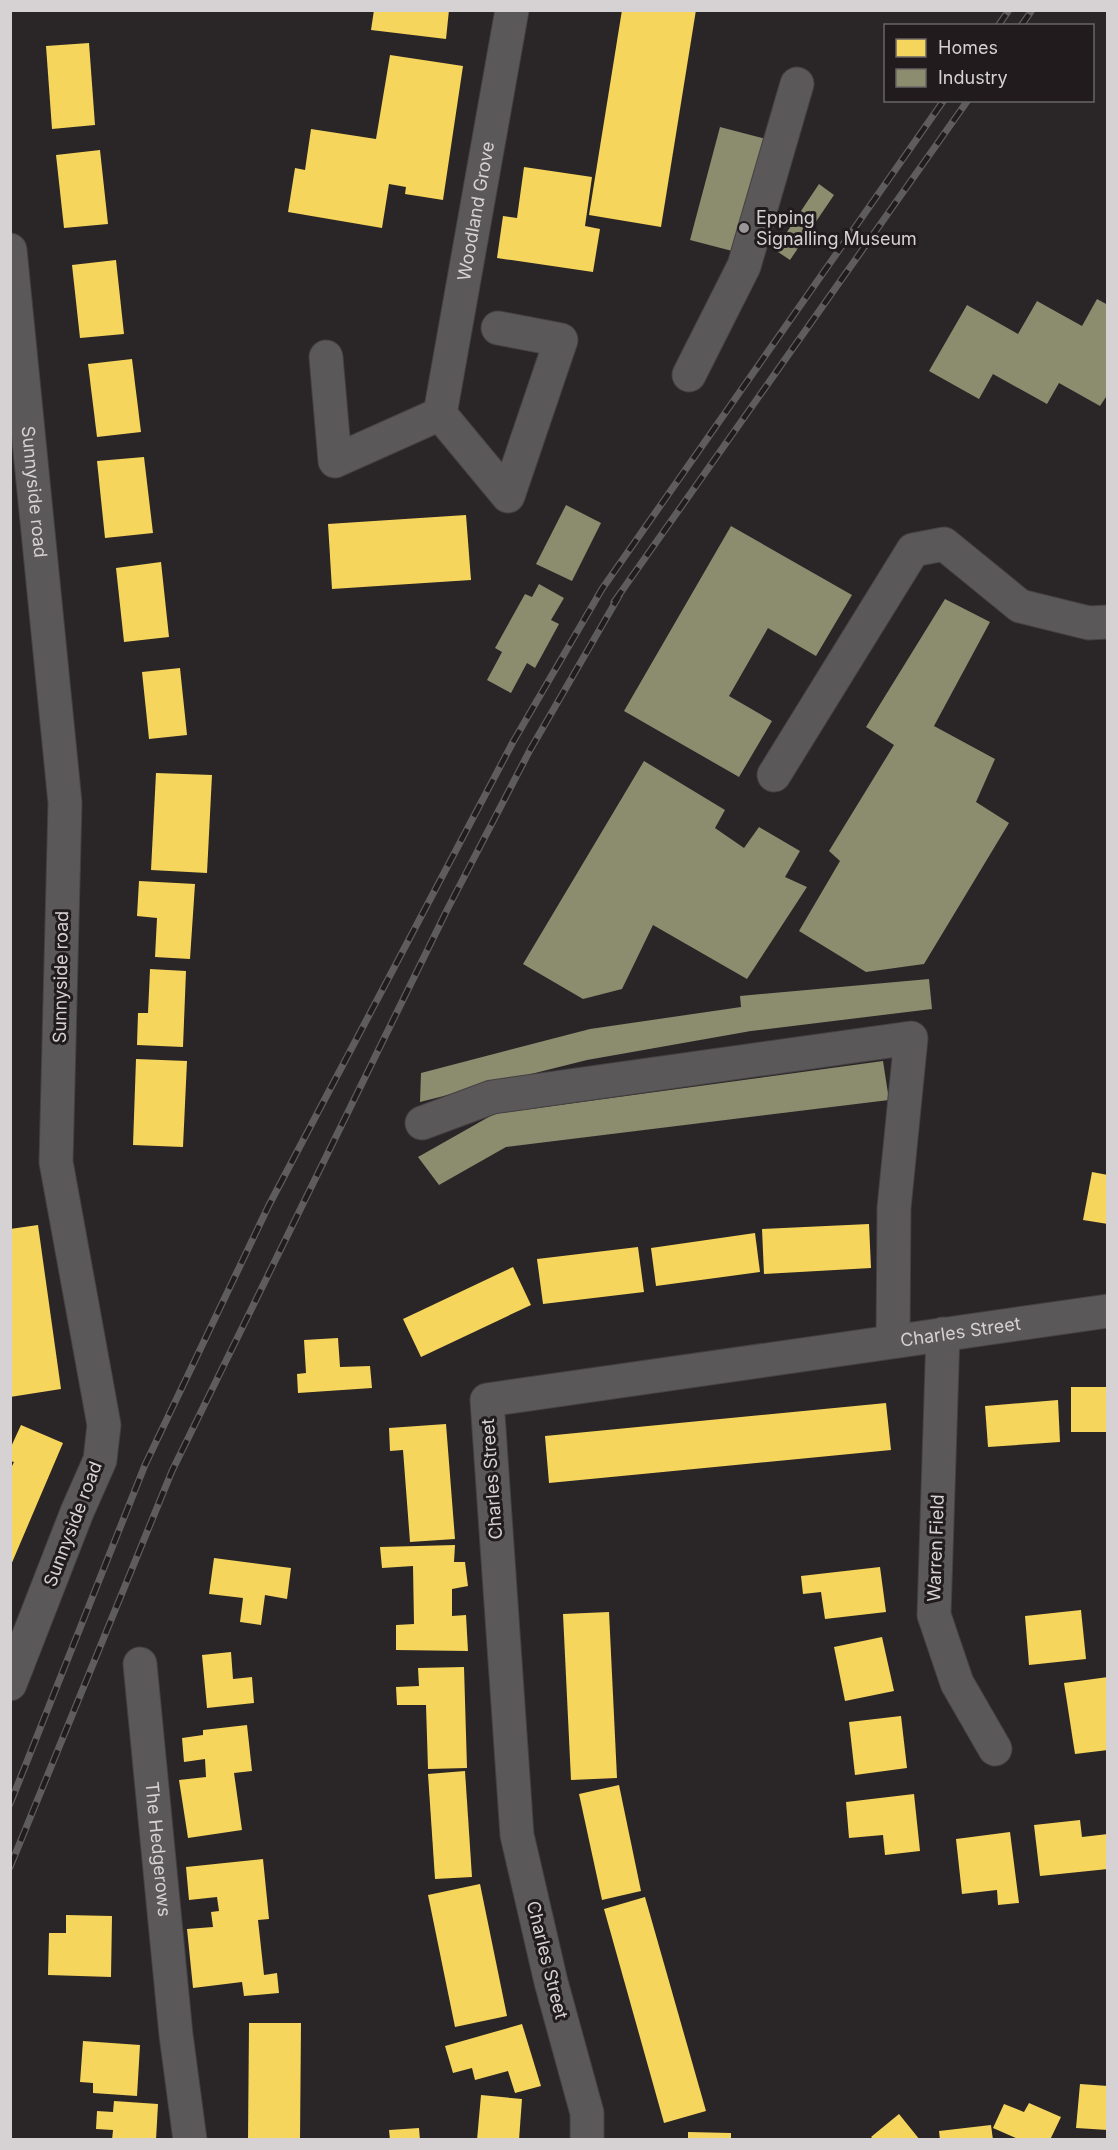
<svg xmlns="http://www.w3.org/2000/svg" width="1118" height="2150" font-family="Inter,sans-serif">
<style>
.homes{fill:#f6d55c}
.industry{fill:#8c8c6e}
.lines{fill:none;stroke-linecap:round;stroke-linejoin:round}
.minor-casing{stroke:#454143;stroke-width:35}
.minor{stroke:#5b5859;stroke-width:33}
.rail-casing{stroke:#5f5c5d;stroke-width:7}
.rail{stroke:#211b1d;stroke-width:4.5;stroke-dasharray:14;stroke-linecap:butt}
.poi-dot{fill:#9a9597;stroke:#211b1d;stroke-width:2}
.labels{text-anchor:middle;stroke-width:6;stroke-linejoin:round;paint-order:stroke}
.street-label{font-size:18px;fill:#d6d1d3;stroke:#211b1d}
.poi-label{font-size:18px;fill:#d6d1d3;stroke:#211b1d;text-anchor:start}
</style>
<rect width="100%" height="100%" fill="#2a2527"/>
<g class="homes">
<polygon points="374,10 449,10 446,39 371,30"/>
<polygon points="622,10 696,10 661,227 589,215"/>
<polygon points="89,43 95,125 52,129 46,46"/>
<polygon points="390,55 463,66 443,200 405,194 406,187 389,184 382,228 288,212 295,168 305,170 311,129 376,139"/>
<polygon points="100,150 108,224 64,228 56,155"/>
<polygon points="524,167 592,177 585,226 600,229 593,272 497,258 503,216 517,218"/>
<polygon points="116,260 124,334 80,338 72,265"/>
<polygon points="132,359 141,432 97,437 88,364"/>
<polygon points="144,457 153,533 105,538 97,461"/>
<polygon points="466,515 471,580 332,589 328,524"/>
<polygon points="161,562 169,637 124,642 116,568"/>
<polygon points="180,668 187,735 149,739 142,672"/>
<polygon points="156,773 212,775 207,873 151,870"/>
<polygon points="139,881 195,884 190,959 155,957 157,918 137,916"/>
<polygon points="150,969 186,971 183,1047 137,1045 138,1013 148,1013"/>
<polygon points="136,1059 187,1061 183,1147 133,1145"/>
<polygon points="1092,1172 1108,1175 1108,1224 1083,1220"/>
<polygon points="869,1224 871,1268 764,1274 762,1229"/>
<polygon points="38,1225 61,1389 10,1397 10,1229"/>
<polygon points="755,1233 760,1272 656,1286 651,1248"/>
<polygon points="638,1247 644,1292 543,1304 537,1259"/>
<polygon points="513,1267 531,1305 421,1357 403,1319"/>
<polygon points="338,1338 340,1367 370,1366 372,1388 298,1393 297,1374 306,1373 304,1340"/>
<rect x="1071" y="1387" width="37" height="45"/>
<polygon points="1058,1400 1060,1442 988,1447 985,1406"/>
<polygon points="886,1403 891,1450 549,1483 545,1436"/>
<polygon points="446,1424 455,1539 410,1542 403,1450 390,1451 389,1428"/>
<polygon points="21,1425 63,1443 11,1565 10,1470 14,1462 10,1461 10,1449"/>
<polygon points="455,1545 454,1562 465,1562 468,1586 452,1589 452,1616 466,1615 468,1651 396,1650 396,1625 414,1624 413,1566 382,1568 380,1547"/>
<polygon points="214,1558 291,1568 287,1599 265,1595 261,1625 240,1622 243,1598 209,1594"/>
<polygon points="880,1567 886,1612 825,1619 821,1592 803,1594 801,1576"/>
<polygon points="1081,1610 1086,1659 1029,1665 1025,1616"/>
<polygon points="609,1612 617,1778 571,1780 563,1614"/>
<polygon points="882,1637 894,1691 845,1701 834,1647"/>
<polygon points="231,1652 233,1679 252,1677 254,1703 207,1708 202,1655"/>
<polygon points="464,1667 467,1768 428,1769 426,1705 397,1705 396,1687 419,1686 418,1668"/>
<polygon points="1108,1677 1108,1750 1075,1754 1064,1683"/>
<polygon points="901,1716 907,1768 855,1775 849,1722"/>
<polygon points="247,1725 252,1771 234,1773 242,1830 188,1838 179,1780 206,1777 205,1759 184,1762 182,1738 203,1735 203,1730"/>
<polygon points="465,1771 472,1877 435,1879 428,1774"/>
<polygon points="619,1785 641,1891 602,1900 579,1794"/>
<polygon points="914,1794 920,1851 885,1855 883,1835 849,1838 846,1802"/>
<polygon points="1080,1820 1082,1837 1108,1834 1108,1869 1040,1876 1034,1825"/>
<polygon points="1010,1832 1019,1903 998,1905 997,1890 962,1894 956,1839"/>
<polygon points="263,1859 269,1919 258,1920 264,1975 277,1973 279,1993 244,1996 242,1982 193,1988 187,1929 213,1927 211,1912 219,1911 217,1897 189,1900 186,1867"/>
<polygon points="480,1884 507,2016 455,2027 428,1895"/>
<polygon points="645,1897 706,2111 664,2123 604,1909"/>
<polygon points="66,1915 112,1916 111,1977 48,1975 49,1933 66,1933"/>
<polygon points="249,2023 301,2023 300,2140 248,2140"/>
<polygon points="522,2024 541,2086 515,2093 508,2071 475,2080 472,2068 453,2073 445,2046"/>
<polygon points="83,2041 140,2045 137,2096 93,2093 93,2083 80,2082"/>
<polygon points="1080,2084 1108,2086 1108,2130 1076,2128"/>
<polygon points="481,2095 522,2099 519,2140 477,2140"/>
<polygon points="114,2101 158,2104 156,2140 112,2140 113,2130 96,2129 97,2111 113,2112"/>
<polygon points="1029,2103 1061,2117 1050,2140 1020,2140 993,2128 1004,2104 1024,2112"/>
<polygon points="899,2114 920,2140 874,2140 871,2137"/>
<polygon points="991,2125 993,2140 940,2140 939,2131"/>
<polygon points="419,2128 420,2140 390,2140 389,2130"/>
<polygon points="688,2132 731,2133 731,2140 688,2140"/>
</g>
<g class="industry">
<polygon points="720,127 766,139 736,252 690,240"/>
<polygon points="819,184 834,195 790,260 775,250"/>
<polygon points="1097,299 1108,305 1108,394 1100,406 1059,383 1047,404 993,374 979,399 929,371 967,305 1018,334 1037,301 1082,326"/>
<polygon points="566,505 601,523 572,581 536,564"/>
<polygon points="731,526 852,595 816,656 768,628 729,696 772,721 739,777 624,711"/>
<polygon points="539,584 564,598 551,620 559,624 535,668 527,663 511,693 487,680 502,652 495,648 525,594 532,597"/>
<polygon points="945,599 990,622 934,726 995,759 976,802 1009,823 924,964 866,972 799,931 840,861 829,851 894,745 866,727"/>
<polygon points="644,761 725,810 715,828 744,848 759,827 800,851 785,877 807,887 747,979 653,925 622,989 583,999 523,964"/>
<polygon points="929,979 932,1009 751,1031 587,1060 420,1102 421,1073 590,1029 741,1007 740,996"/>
<polygon points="883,1061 889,1100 506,1147 439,1185 418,1157 494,1114"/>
</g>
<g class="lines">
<defs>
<g id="minor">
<path id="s1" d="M10,250L65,803L56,1162L104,1425L100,1460L77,1512L10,1684"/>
<polyline points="326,357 335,461 440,414"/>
<polyline points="689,375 744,266 797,84"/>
<path id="s2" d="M440,414L512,10"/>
<polyline points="440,414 508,496 561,340 498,328"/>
<polyline points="774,775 913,550 944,544 1020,606 1089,623 1108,622"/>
<polyline points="422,1123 492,1097 911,1038 894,1208 893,1341"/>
<polyline points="943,1334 934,1615 957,1683 995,1749"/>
<path id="s3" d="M140,1664L176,2035L190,2140"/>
<path id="s4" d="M587,2140V2113L551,1982L517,1835L487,1400L1108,1311"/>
</g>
</defs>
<use href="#minor" class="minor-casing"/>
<use href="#minor" class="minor"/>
<defs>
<g id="rail">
<polyline points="998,26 1009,10"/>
<polyline points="1021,26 1032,10"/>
<polyline points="614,602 968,100"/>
<polyline points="10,1804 145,1465 269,1205 513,742 602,589 944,100"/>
<polyline points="10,1867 172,1471 448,908 530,750 619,596"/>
</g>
</defs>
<use href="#rail" class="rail-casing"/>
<use href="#rail" class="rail"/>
</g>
<circle class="poi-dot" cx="744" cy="228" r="6"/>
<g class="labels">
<g class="street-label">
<text dy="6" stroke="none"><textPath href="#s2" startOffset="206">Woodland Grove</textPath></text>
<text dy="6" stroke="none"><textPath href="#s1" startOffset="243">Sunnyside road</textPath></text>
<text transform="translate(61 977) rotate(-89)" y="6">Sunnyside road</text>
<text dy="6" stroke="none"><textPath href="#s4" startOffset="1228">Charles Street</textPath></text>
<text transform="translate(492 1479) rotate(-94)" y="6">Charles Street</text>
<text transform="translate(73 1524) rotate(-69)" y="6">Sunnyside road</text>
<text transform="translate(936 1548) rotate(-88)" y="6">Warren Field</text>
<text dy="6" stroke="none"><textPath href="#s3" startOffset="186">The Hedgerows</textPath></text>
<text transform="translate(547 1960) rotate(76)" y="6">Charles Street</text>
</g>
<g class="poi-label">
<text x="756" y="224">Epping<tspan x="756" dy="21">Signalling Museum</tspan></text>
</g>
</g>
<rect width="1118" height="2150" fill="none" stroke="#d6d1d3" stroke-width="24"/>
<rect x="884" y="24" width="210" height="78" fill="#211b1d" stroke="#696466" stroke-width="1.5"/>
<rect x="896" y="39" width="30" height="18" fill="#f6d55c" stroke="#696466" stroke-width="1.5"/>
<text x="938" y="54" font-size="18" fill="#d6d1d3">Homes</text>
<rect x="896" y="69" width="30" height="18" fill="#8c8c6e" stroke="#696466" stroke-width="1.5"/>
<text x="938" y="84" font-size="18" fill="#d6d1d3">Industry</text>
</svg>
